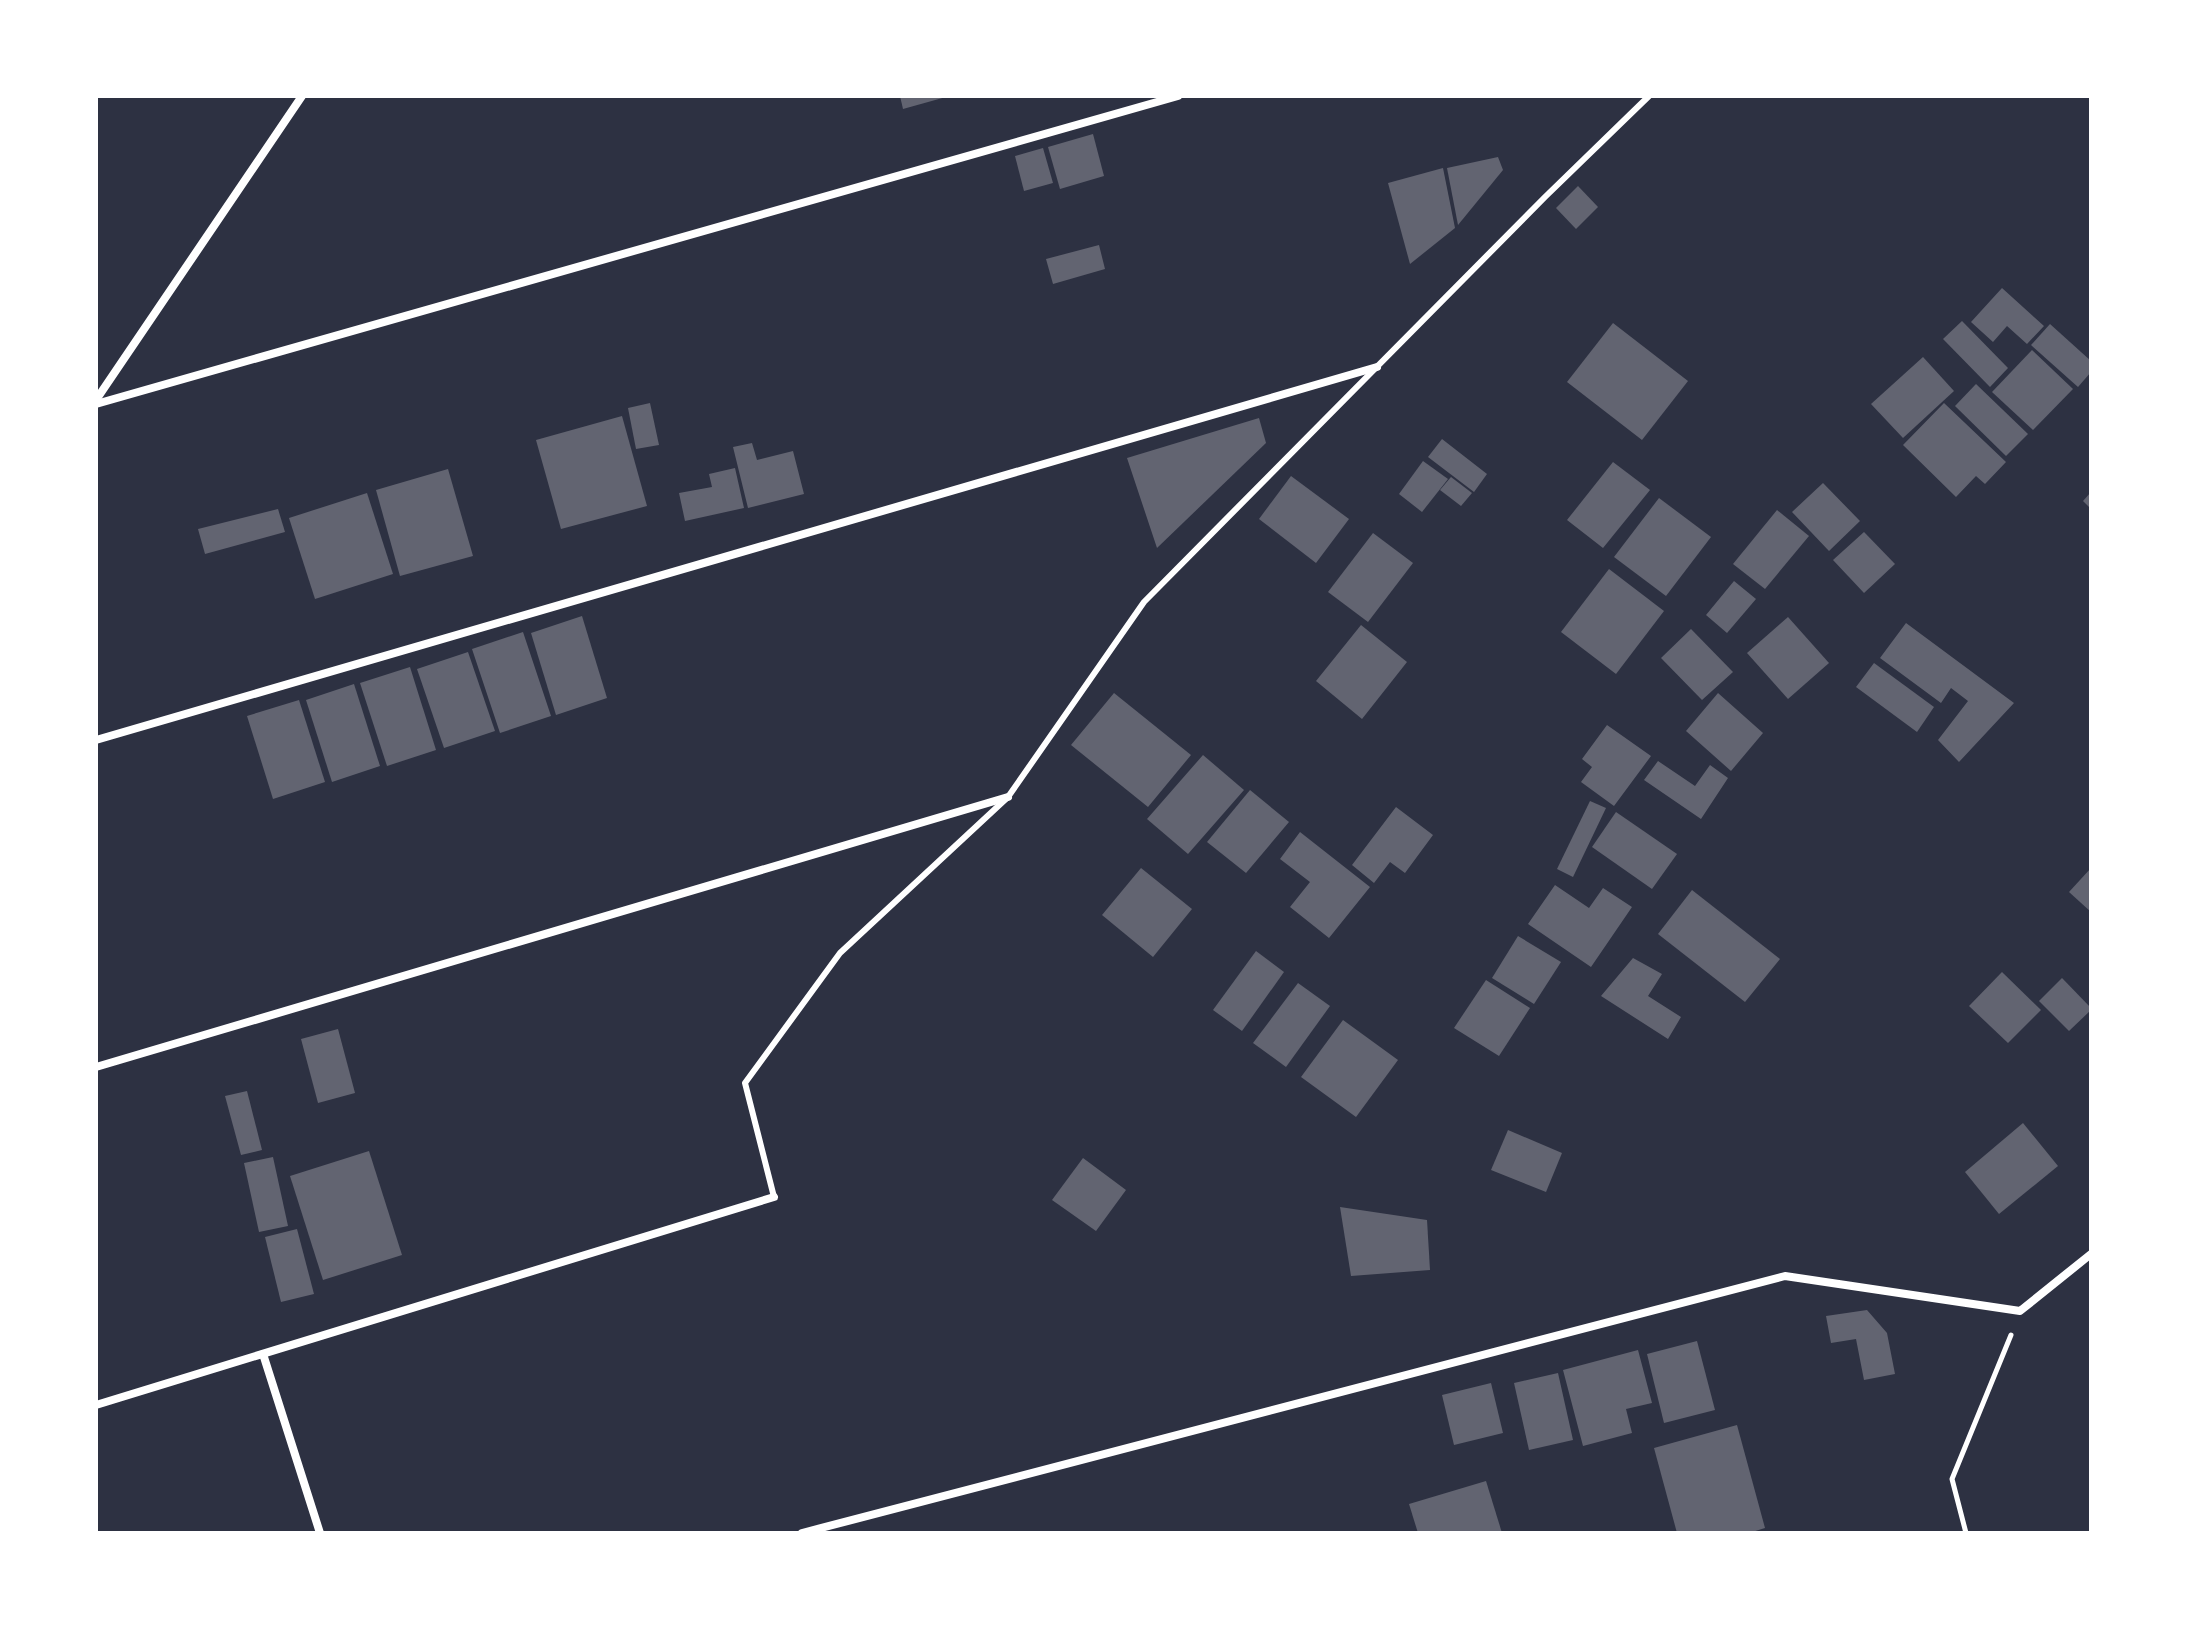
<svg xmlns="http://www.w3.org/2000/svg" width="2187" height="1629" font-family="'DM Sans',sans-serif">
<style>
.building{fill:#626471}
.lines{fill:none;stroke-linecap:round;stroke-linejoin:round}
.path{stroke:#fff;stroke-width:5}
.service{stroke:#fff;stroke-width:6}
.minor{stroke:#fff;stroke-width:8}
</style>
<rect width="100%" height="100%" fill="#2d3142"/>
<g class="building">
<polygon points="900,96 945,96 946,97 903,109"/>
<polygon points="1093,134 1104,176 1060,189 1048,147"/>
<polygon points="1043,148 1053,183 1024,191 1015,156"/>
<polygon points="1498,157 1503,170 1458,225 1447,168"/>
<polygon points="1443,168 1455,228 1410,264 1388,183"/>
<polygon points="1578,186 1598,207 1576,229 1556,208"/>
<polygon points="1099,245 1105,269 1053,284 1046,259"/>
<polygon points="2002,288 2044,326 2027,344 2007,326 1993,342 1971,322"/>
<polygon points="1962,321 2008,368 1990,387 1943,339"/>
<polygon points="1613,323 1688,381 1642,440 1567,382"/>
<polygon points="2050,324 2091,361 2091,372 2078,387 2031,345"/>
<polygon points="2032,350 2073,389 2033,430 1992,392"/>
<polygon points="1923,357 1954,391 1903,438 1871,404"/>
<polygon points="1976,384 2028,434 2006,456 1955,406"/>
<polygon points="650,403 659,445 636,449 628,408"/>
<polygon points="1944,403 2006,462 1985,484 1976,476 1956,497 1903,445"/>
<polygon points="622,416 647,506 561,529 536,440"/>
<polygon points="1259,418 1266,443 1157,548 1127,458"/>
<polygon points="1442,439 1487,474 1474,492 1428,457"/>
<polygon points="752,443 757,460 793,451 804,494 748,508 733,447"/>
<polygon points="1423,461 1448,479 1422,512 1399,494"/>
<polygon points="1613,462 1650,490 1603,548 1567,520"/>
<polygon points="735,468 744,508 685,521 679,493 712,487 709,474"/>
<polygon points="448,469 473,556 400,576 376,490"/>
<polygon points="1291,476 1349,519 1316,563 1259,519"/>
<polygon points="1451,477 1472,493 1461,506 1440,490"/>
<polygon points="1823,483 1860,521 1829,551 1792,512"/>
<polygon points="2091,492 2091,509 2083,501"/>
<polygon points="367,493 393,574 315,599 289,518"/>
<polygon points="1659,498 1711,537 1666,596 1614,557"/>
<polygon points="278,509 285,532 205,554 198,529"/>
<polygon points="1777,510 1809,536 1765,589 1733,564"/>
<polygon points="1864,532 1895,564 1864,593 1833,560"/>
<polygon points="1373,533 1413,563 1368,622 1328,592"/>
<polygon points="1609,569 1664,611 1616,674 1561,632"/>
<polygon points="1734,581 1756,599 1727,633 1706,615"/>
<polygon points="582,616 607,698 556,715 531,633"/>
<polygon points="1788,617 1829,663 1788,699 1747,653"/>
<polygon points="1906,623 2014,703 1959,762 1938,740 1968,701 1951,688 1941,703 1880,658"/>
<polygon points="1361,625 1407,662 1362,719 1316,681"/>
<polygon points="1691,629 1733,672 1702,700 1661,658"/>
<polygon points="523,632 551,716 500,733 472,649"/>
<polygon points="468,652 495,731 444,748 417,669"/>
<polygon points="1874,663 1934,707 1917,732 1856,687"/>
<polygon points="410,667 436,750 387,766 360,683"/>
<polygon points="354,684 380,766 332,782 306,700"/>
<polygon points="1114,693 1191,755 1148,807 1071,745"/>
<polygon points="1718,693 1763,733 1731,771 1686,731"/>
<polygon points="299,700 325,782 273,799 247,716"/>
<polygon points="1607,725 1651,756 1614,806 1581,782 1592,767 1582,759"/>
<polygon points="1203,755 1244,790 1188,854 1147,819"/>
<polygon points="1658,761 1695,786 1710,765 1728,778 1701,819 1644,780"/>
<polygon points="1250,790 1289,822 1246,873 1207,842"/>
<polygon points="1590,801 1606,808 1573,877 1557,869"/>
<polygon points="1396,807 1433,835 1405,873 1390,862 1374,883 1352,865"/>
<polygon points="1616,812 1677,854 1652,889 1592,847"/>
<polygon points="1300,832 1370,887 1329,938 1290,907 1310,882 1280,859"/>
<polygon points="1141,868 1192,909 1153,957 1102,915"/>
<polygon points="2091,868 2091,912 2069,892"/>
<polygon points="1555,885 1589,908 1603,888 1632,907 1591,967 1528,924"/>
<polygon points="1692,890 1780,959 1745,1002 1658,934"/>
<polygon points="1518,936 1561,962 1534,1004 1492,978"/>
<polygon points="1256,951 1284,972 1242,1031 1213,1010"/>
<polygon points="1633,958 1662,974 1648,996 1681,1017 1668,1039 1601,996"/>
<polygon points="2002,972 2041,1010 2008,1043 1969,1006"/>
<polygon points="2062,978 2091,1008 2091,1010 2069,1031 2039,1001"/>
<polygon points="1486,980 1530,1008 1499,1056 1454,1028"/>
<polygon points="1298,983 1330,1006 1286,1067 1253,1043"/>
<polygon points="1343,1020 1398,1060 1356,1117 1301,1077"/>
<polygon points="338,1029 355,1093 318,1103 301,1039"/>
<polygon points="247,1091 262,1150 241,1155 225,1096"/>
<polygon points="2023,1123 2058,1166 1999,1214 1965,1172"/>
<polygon points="1508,1130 1562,1153 1546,1192 1491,1170"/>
<polygon points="369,1151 402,1255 323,1280 290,1176"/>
<polygon points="273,1157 288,1226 259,1232 244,1163"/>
<polygon points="1083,1158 1126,1190 1096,1231 1052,1200"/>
<polygon points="1340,1207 1427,1220 1430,1270 1351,1276"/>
<polygon points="297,1229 314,1294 281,1302 265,1237"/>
<polygon points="1867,1310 1887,1333 1895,1374 1864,1380 1856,1339 1831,1343 1826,1316"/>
<polygon points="1697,1341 1715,1410 1664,1423 1647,1354"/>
<polygon points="1638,1350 1652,1403 1626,1409 1632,1433 1583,1446 1563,1370"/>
<polygon points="1558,1373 1573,1440 1529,1450 1514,1383"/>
<polygon points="1491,1383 1503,1433 1454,1445 1442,1395"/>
<polygon points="1737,1425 1765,1528 1749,1533 1677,1533 1654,1448"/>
<polygon points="1486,1481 1502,1533 1418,1533 1409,1504"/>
</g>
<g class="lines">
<polyline class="path" points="1966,1533 1952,1479 2011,1335"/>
<polyline class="service" points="774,1197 745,1083 840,953 1008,797 1144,602 1545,197 1649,96"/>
<g class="minor">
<polyline points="96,400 302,96"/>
<polyline points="96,404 1178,96"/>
<polyline points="96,740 1377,367"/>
<polyline points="96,1067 1008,797"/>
<polyline points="263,1354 320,1533"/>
<polyline points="96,1405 774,1197"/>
<polyline points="802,1533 1785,1276 2020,1311 2091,1254"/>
</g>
</g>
<rect width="2187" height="1629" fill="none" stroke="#ffffff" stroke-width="196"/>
</svg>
